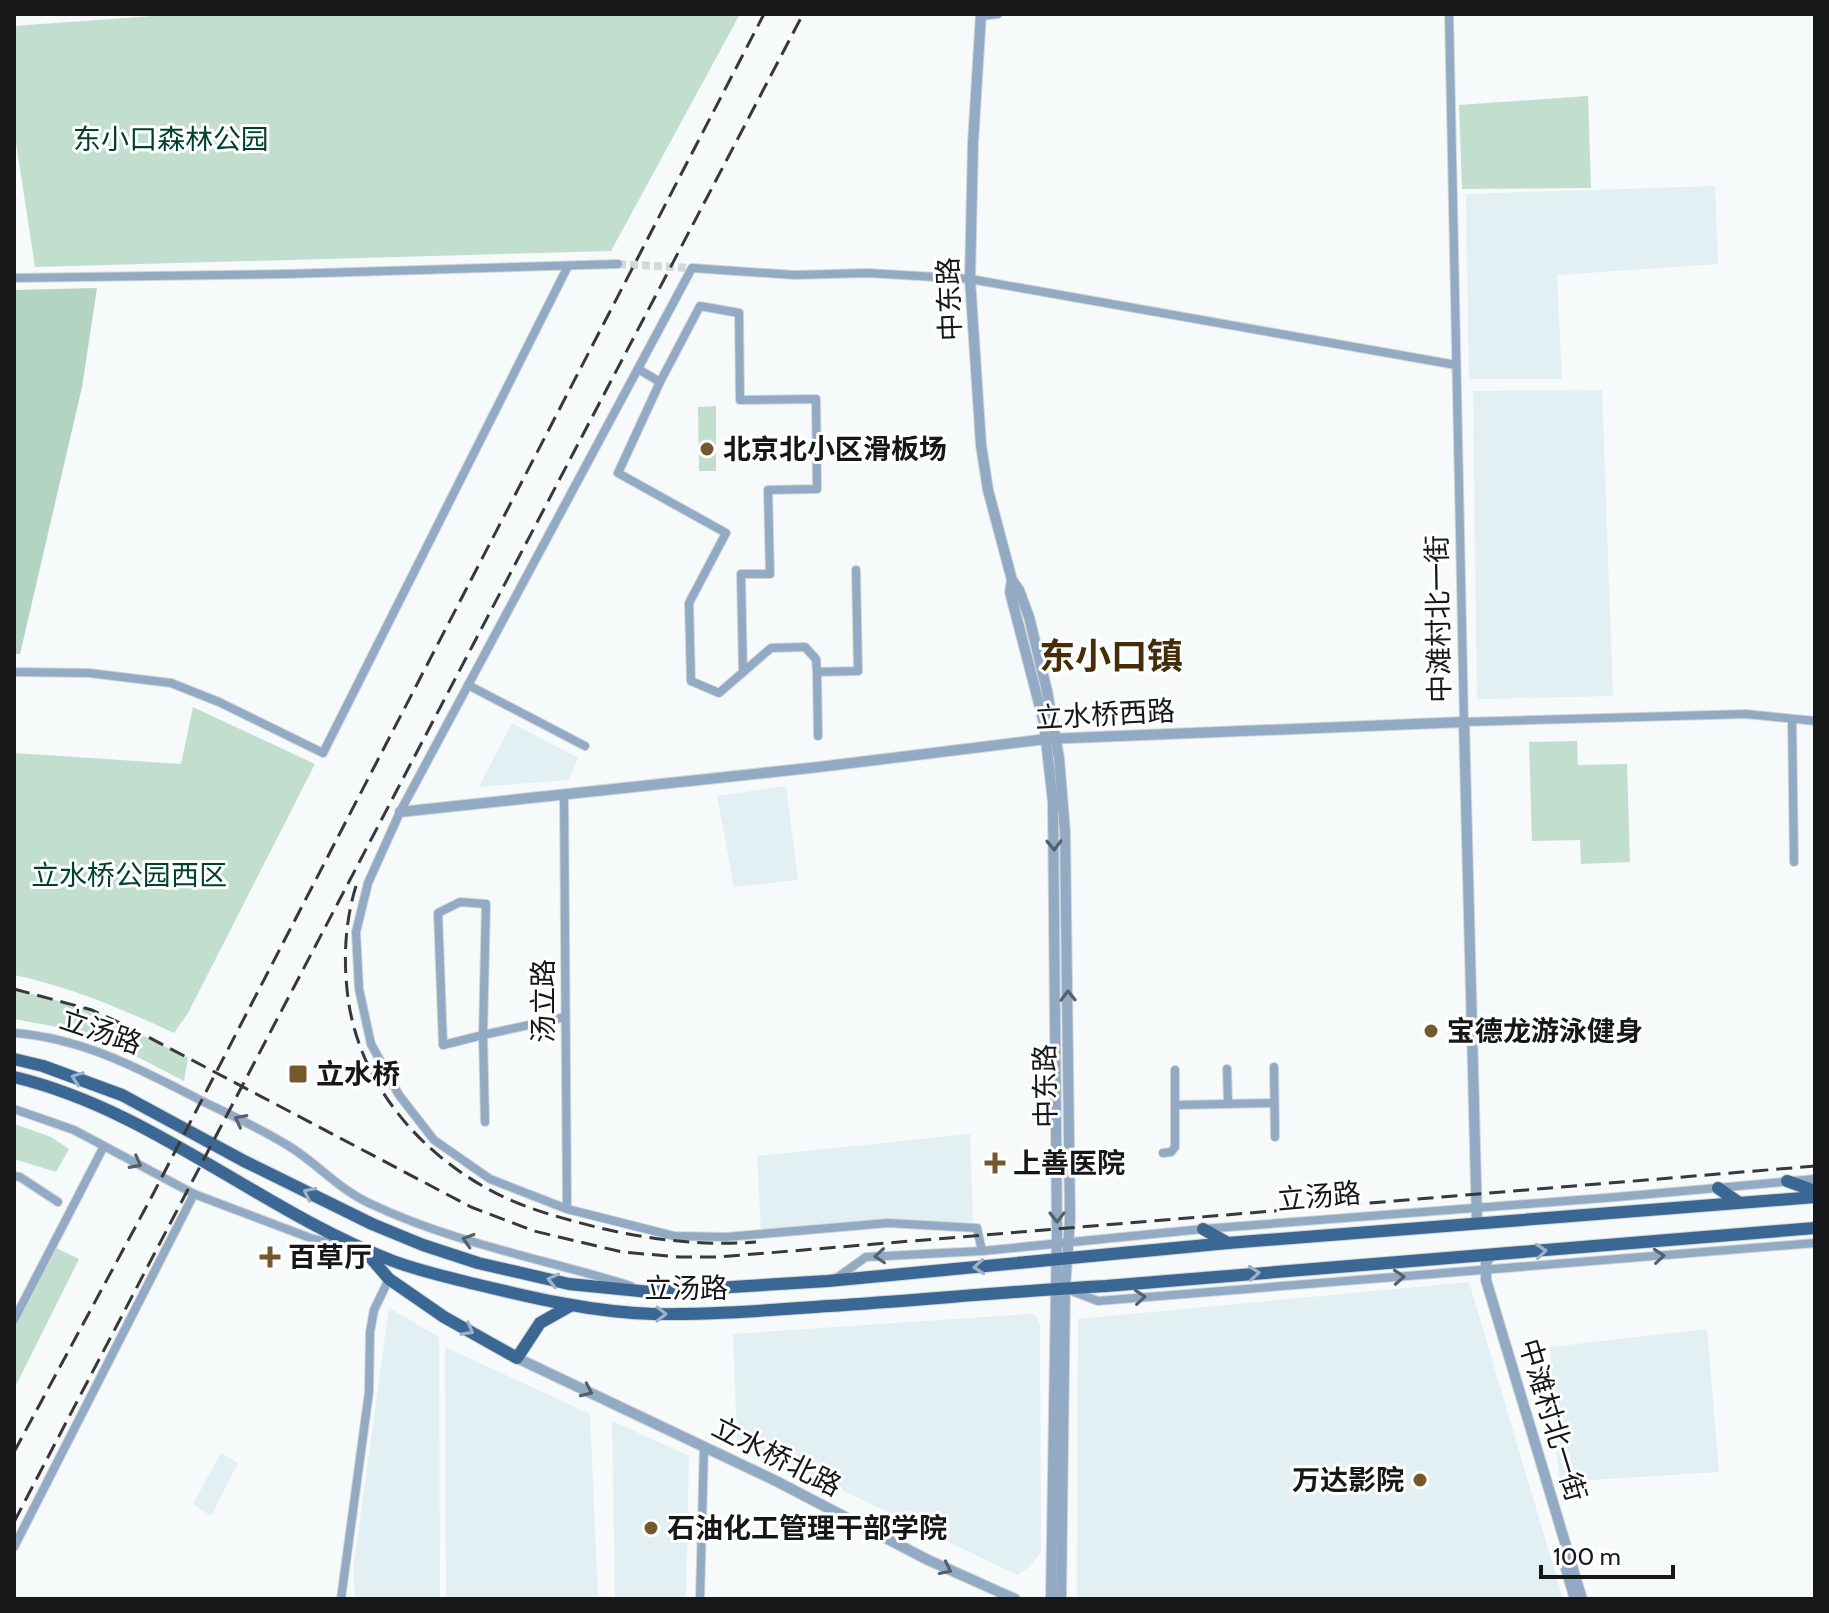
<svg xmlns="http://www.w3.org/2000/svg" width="1829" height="1613" font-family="Cabin,'Noto Sans SC',sans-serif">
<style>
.built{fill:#e2eff3}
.green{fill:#c1decf}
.forest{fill:#b3d4c2}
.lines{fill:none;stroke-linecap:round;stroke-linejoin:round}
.minor-tunnel{stroke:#d4d8d9;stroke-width:8;stroke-dasharray:8 4;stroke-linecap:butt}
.minor-casing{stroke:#d2d6d7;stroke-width:10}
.tertiary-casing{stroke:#d2d6d7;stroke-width:12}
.primary-casing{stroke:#d2d6d7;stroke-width:14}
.minor{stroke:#92aac4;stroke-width:8}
.tertiary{stroke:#92aac4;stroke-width:10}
.primary{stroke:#3a6794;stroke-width:12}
.rail{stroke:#373839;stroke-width:3;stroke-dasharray:16 8;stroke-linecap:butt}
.oneway{stroke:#54606e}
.oneway2{stroke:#9cb3ca}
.poi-dot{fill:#75582c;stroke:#fff;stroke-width:3}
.labels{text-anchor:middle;stroke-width:6;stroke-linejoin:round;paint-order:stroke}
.park-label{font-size:28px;fill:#00412b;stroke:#fff}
.street-label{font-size:28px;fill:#161718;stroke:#fff}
.poi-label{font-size:28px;font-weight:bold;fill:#161718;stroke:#fff;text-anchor:start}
.district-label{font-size:36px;font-weight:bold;fill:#442d08;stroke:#fff}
</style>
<rect width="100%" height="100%" fill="#f6fafb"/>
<g class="built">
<polygon points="1715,186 1718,264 1557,275 1562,379 1469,379 1466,194"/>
<polygon points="1602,390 1613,696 1477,699 1473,391"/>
<polygon points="512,723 578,758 568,780 479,787"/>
<polygon points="786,786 798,880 734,887 717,796"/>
<polygon points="970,1134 973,1221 761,1231 757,1156"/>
<polygon points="1469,1282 1563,1599 1080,1599 1077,1595 1078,1319"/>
<polygon points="389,1308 439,1337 440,1599 355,1599 353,1571"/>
<polygon points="1030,1314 1036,1316 1040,1325 1041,1552 1029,1567 1017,1575 737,1439 733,1334"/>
<polygon points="1707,1329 1719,1472 1559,1482 1550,1347"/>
<polygon points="445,1347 590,1414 598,1599 446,1599"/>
<polygon points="612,1421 689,1456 686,1599 615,1599"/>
<polygon points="221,1453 238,1463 211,1516 193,1504"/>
</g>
<g class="green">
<polygon points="181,14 740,14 611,251 35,267 14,130 14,26"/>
<polygon points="1588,96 1591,188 1462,189 1459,105"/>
<polygon points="716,406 716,471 699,471 698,407"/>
<path d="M193,707L315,764L188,1013L174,1033C122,1009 71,987 14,975V753L181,764Z"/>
<polygon points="1577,741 1578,765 1627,764 1630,862 1581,864 1580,840 1532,841 1529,742"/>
<polygon points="14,989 92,1010 188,1058 184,1081 124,1050 68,1029 14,1019"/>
<polygon points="14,1124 51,1137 69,1149 56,1172 14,1159"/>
<polygon points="56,1248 79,1259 14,1389 14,1325"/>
</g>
<polygon class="forest" points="97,288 82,387 20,654 14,654 14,290"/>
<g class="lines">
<polyline class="minor-tunnel" points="618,264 692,268"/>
<defs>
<g id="minor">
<polyline points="1449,14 1464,722 1746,714 1815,721"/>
<polyline points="981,16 998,14"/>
<polyline points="14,278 287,274 618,264"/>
<polyline points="638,369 660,382 618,473 726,533 689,603 691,681 719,693 771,648 805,647 816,659 817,672"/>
<polyline points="660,382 700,306 739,313 740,400 816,399 817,489 768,490 770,574 741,574 743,672"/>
<polyline points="14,672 89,673 171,683 219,702 323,753 568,266"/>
<polyline points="468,685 585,746"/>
<polyline points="1792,719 1794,862"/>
<polyline points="818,736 817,672 858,671 856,570"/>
<polyline points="564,794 567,1209"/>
<polygon points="460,902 486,904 483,1035 443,1045 438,913"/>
<path d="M14,1033C84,1038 144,1071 206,1103C233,1116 261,1129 287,1145C316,1162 339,1190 371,1204C453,1243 544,1259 631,1286"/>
<polyline points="1274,1067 1275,1137"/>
<polyline points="1227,1069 1228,1104"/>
<polyline points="1175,1105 1274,1103"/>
<polyline points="14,1109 74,1130 194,1194 313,1239 349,1246"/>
<polyline points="485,1122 483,1035 565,1017"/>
<polyline points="1163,1153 1171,1152 1175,1147 1175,1070"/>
<polyline points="14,1176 20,1177 58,1202"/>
<polyline points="982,1251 977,1228 888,1223 726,1237 674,1236 567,1209 490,1179 434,1140 399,1095 371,1044 359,989 356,932 368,883 400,812 692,268 795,275 867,273 970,279 1456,365"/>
<polyline points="835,1279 866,1257 982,1251 1203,1229 1617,1197 1815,1179"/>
<polyline points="1069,1290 1098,1301 1815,1243"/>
<polyline points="14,1320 104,1146"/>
<polyline points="14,1547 194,1194"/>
<polyline points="341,1599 369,1392 370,1332 374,1310 389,1279"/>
<polyline points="700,1599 704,1446"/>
</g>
<g id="tertiary">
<polyline points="981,14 973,143 970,279 981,445 988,490 1012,580 1019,590 1029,617 1047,691 1059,758 1065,832 1070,1219 1065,1288 1061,1599"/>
<polyline points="1012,580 1010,592 1044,723 1053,802 1057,1231 1051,1599"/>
<polyline points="400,812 819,767 1046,739 1464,722 1477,1223"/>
<polyline points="1491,1256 1486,1262 1486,1280 1582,1599"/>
<polyline points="517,1358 774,1480 928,1560 1015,1599"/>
<polyline points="1566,1569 1575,1599"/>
</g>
<g id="primary">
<polyline points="14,1059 43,1066 122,1095 244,1161 372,1224 423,1245 478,1263 569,1284 650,1292 828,1281 1228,1243 1815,1197"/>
<path d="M14,1077C153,1110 261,1211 393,1261C420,1271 447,1277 475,1284C533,1298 592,1312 653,1314C712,1315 770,1310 828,1306C921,1300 1013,1291 1106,1286L1815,1228"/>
<polyline points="1787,1181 1815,1191"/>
<polyline points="1718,1188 1738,1202"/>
<polyline points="1203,1229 1228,1243"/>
<polyline points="365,1251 389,1279 444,1317 517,1358 540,1323 570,1306"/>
</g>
</defs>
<use href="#minor" class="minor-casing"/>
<use href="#tertiary" class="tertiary-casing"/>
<use href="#primary" class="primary-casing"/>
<use href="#minor" class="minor"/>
<use href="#tertiary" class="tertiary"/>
<use href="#primary" class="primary"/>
<g class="rail">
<path d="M356,886C344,925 343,965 349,1005C364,1093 429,1163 508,1199C537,1212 569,1220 600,1228C652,1240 703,1246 756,1242"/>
<polyline points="14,989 92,1010 133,1029 471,1207 534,1231 622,1252 680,1257 719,1257 1815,1166"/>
<polyline points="14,1452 151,1198 764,14"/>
<polyline points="14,1522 803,14"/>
</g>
</g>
<defs><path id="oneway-chevron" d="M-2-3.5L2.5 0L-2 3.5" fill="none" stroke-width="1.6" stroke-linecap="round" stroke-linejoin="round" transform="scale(2)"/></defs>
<g class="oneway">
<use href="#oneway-chevron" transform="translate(1054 845) rotate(89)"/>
<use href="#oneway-chevron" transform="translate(1068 996) rotate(-91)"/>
<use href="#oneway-chevron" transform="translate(240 1120) rotate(-153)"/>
<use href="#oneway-chevron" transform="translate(136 1163) rotate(28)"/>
<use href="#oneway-chevron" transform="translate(1057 1217) rotate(90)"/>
<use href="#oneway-chevron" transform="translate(468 1240) rotate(-163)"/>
<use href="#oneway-chevron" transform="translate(880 1256) rotate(176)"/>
<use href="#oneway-chevron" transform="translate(1659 1256) rotate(-5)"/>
<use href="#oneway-chevron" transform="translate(1399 1277) rotate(-4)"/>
<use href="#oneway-chevron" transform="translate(1140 1297) rotate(-5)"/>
<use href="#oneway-chevron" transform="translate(587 1391) rotate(25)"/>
<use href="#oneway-chevron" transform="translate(946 1569) rotate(26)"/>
</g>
<g class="oneway2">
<use href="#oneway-chevron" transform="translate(77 1078) rotate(-160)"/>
<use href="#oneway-chevron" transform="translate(309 1193) rotate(-154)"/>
<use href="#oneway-chevron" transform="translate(1541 1251) rotate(-5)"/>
<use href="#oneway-chevron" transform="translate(979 1267) rotate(175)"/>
<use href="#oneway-chevron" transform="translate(1254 1273) rotate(-5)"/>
<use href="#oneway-chevron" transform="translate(553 1280) rotate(-167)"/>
<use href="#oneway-chevron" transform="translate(661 1314)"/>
<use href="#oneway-chevron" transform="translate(468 1330) rotate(29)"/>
</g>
<g class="poi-dot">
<circle cx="707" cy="449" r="8"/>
<circle cx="1431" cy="1031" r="8"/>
<rect x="288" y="1064" width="20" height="20" rx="4"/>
<path d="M991 1151h8v8h8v8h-8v8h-8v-8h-8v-8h8z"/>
<path d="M266 1245h8v8h8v8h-8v8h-8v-8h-8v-8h8z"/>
<circle cx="1420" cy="1480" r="8"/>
<circle cx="651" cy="1528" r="8"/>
</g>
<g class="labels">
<g class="park-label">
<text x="171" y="149">东小口森林公园</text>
<text x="129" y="885">立水桥公园西区</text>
</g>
<g class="street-label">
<text transform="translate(949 299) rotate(-92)" y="10">中东路</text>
<text transform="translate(1438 619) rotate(-91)" y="10">中滩村北一街</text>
<text transform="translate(1105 714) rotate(-3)" y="10">立水桥西路</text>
<text transform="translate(543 1001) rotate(-90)" y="10">汤立路</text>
<text transform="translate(101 1031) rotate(19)" y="10">立汤路</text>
<text transform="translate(1045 1086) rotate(-91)" y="10">中东路</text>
<text transform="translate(1319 1196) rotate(-5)" y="10">立汤路</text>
<text x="686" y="1298">立汤路</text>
<text transform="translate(1553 1420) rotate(73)" y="10">中滩村北一街</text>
<text transform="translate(777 1456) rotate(27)" y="10">立水桥北路</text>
</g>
<g class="poi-label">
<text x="723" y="459">北京北小区滑板场</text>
<text x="1447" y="1041">宝德龙游泳健身</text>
<text x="316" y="1084">立水桥</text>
<text x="1013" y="1173">上善医院</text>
<text x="288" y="1267">百草厅</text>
<text x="1404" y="1490" text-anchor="end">万达影院</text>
<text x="667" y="1538">石油化工管理干部学院</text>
</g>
<g class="district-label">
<text x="1111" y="669">东小口镇</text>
</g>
</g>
<rect width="1829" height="1613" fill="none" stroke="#161718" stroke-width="32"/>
<path d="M1541 1565v12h132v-12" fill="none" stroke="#161718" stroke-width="4"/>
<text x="1553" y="1565" font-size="24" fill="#161718" stroke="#ffffff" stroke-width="6" paint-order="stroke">100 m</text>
</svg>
